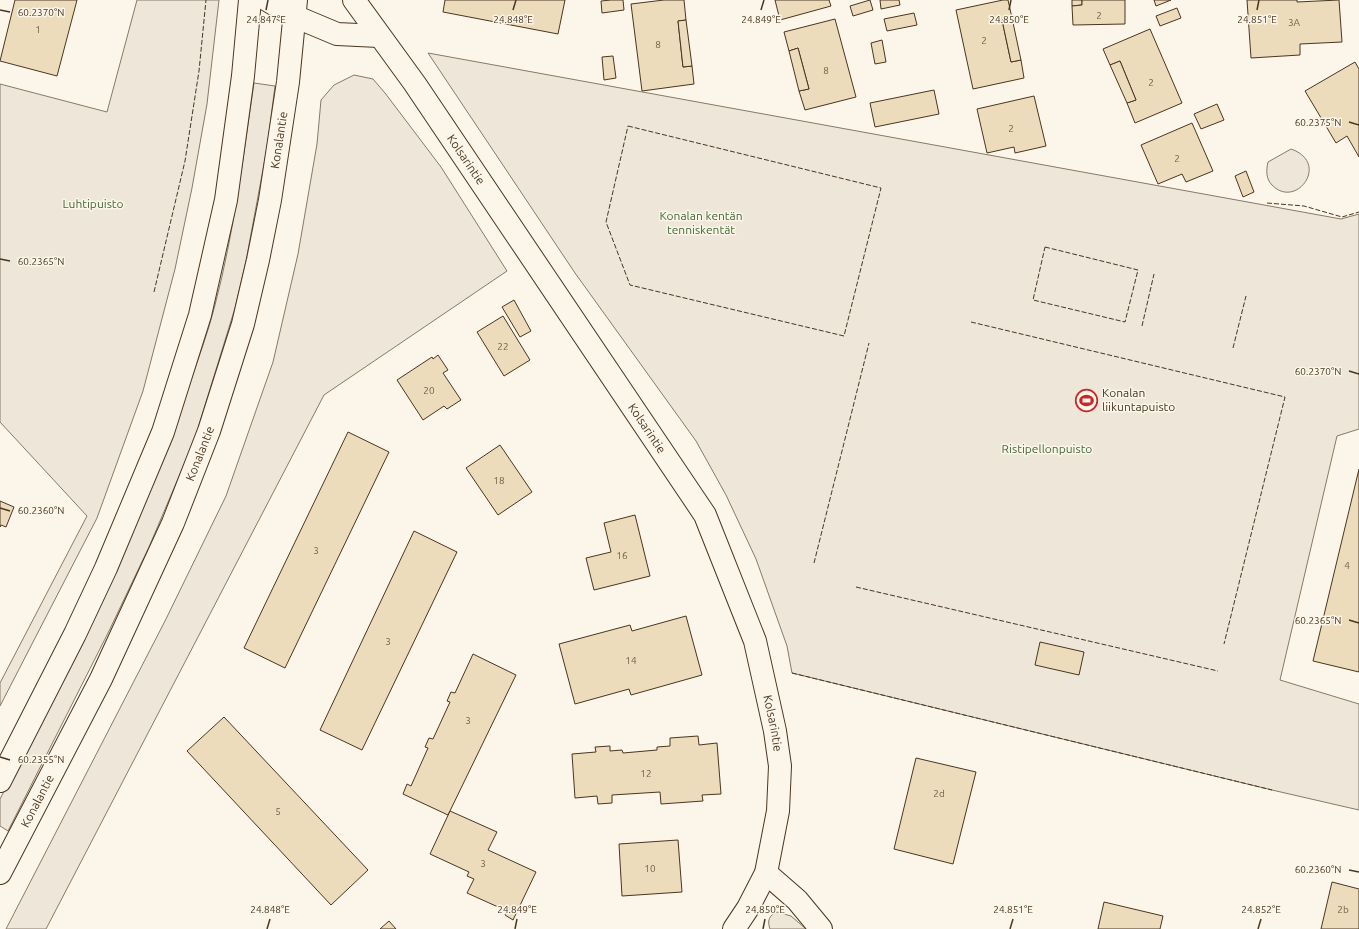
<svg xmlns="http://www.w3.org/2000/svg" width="1359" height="929" font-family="Ubuntu,sans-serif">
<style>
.green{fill:#ede6d9;stroke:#887966}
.building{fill:#ecdcbc;stroke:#4a3520}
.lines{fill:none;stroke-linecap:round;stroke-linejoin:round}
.street-casing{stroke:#4a3520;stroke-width:24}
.secondary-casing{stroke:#4a3520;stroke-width:24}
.street{stroke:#fbf6e9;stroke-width:22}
.secondary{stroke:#fbf6e9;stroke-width:22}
.fence{stroke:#4a3520;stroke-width:1;stroke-dasharray:5 2;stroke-linecap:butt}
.ticks{fill:none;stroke:#4a3520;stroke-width:1.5}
.labels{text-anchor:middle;stroke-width:3;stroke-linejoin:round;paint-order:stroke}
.number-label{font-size:10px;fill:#725f47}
.street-label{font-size:12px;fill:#4a3520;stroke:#fbf6e9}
.park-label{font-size:12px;fill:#436837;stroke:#fbf6e9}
.poi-label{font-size:12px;fill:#4a3520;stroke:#fbf6e9;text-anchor:start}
.ticks-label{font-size:10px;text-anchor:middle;fill:#4a3520;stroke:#fbf6e9;stroke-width:3;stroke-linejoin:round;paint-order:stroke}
</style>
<rect width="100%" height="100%" fill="#fbf6e9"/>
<g class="green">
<polygon points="137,0 219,0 207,104 192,188 175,269 143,391 97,518 0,706 0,683 87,516 0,422 0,84 107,112"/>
<polygon points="428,53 1341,219 1359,214 1359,429 1337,436 1280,680 1359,704 1359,810 1272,790 792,673 787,646 756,559 726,495 696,441 575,273"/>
<polygon points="354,75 373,79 385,93 441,167 507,271 324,395 46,929 6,929 165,621 226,496 273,362 298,254 317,144 321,100 334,85"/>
<path d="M254,83L275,86L267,148L246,261L235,308L194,441L149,547L109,631L8,831L0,826V799L49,705L189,386C198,359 208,333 215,305C234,233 243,157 254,83Z"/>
<path d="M1291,149C1331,163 1296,210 1272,185C1266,179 1266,171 1268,162Z"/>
<path d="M777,912L791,916L806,929H770C767,921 769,915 777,912Z"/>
</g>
<g class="building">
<polygon points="15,0 77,0 57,76 0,61"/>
<polygon points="445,0 565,0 558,34 443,12"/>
<polygon points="611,0 623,0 624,10 602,13 601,1"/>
<polygon points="664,0 684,0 686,20 678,21 683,67 692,66 694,84 642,91 631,4"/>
<polygon points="775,0 829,0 831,6 780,20"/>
<polygon points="870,0 873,10 853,16 850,6"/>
<polygon points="880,0 899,0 900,5 881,9"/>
<polygon points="1003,0 1008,0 1012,18 1002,20 1011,62 1021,60 1024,78 973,89 956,10"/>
<polygon points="1072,0 1082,0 1082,5 1072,6"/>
<polygon points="1082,0 1125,0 1125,24 1073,25 1072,6 1082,5"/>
<polygon points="1154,0 1171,0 1156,6"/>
<polygon points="1247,0 1297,0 1297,2 1339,0 1342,42 1300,44 1300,55 1251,58"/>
<polygon points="1177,8 1181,18 1160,26 1156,16"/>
<polygon points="914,13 917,25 887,31 884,19"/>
<polygon points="1012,18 1021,60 1011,62 1002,20"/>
<polygon points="835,19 856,97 805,110 799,91 809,89 798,48 789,51 784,32"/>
<polygon points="686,20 692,66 683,67 678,21"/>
<polygon points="1150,29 1182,103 1135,123 1127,103 1136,100 1120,61 1110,65 1103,49"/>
<polygon points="882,40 886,62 875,64 871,43"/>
<polygon points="798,48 809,89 799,91 789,51"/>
<polygon points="613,56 616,78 604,80 602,57"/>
<polygon points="1120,61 1136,100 1127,103 1110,65"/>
<polygon points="1355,62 1359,69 1359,157 1347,136 1336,143 1305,91"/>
<polygon points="934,90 939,114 875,127 870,103"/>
<polygon points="1034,96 1046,146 1015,153 1014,147 987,153 977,109"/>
<polygon points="1217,104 1224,120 1201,129 1194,114"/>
<polygon points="1192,123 1213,171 1186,182 1182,174 1158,184 1141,145"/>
<polygon points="1246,171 1254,192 1243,197 1235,176"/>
<polygon points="514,300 531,331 520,337 502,307"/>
<polygon points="503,316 530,360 504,376 477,332"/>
<polygon points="438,355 448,370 443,373 461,400 447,409 444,406 423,420 397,380 432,357 433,359"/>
<polygon points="348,432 389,452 285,668 244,648"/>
<polygon points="500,445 532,492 498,515 466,468"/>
<polygon points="1359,469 1359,672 1313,661"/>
<polygon points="0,501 14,507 6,527 1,525 0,527"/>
<polygon points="635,515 650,576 594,590 586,558 611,552 604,523"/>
<polygon points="414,531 457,552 362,750 320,730"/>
<polygon points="686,616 702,675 631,695 629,689 575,704 559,644 630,625 632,631"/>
<polygon points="1040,642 1084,652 1079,675 1035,665"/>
<polygon points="473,654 516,675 448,815 403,794 407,784 411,786 428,748 425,747 429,738 433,739 450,702 447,701 451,692 455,693"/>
<polygon points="224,717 368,870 331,905 187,751"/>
<polygon points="698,736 699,745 717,743 721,794 702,795 703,801 661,804 660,792 612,795 612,803 598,804 597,796 575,798 572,754 596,752 595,747 610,746 610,751 622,750 623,753 657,750 657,747 670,746 670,738"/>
<polygon points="916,758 976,772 953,864 894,849"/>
<polygon points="450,811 497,832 488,850 536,872 513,920 505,915 507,911 467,893 474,879 467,876 469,872 430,854"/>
<polygon points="678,840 682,892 622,896 619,844"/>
<polygon points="1332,882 1359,889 1359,929 1321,929"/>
<polygon points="1104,902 1163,916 1160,929 1098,929"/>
<polygon points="389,921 396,929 380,929"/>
</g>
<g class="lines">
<defs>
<g id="street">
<polyline points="267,0 294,16 337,34 379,36"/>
<path id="s1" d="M354,0L415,84L705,515L755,641L775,731L780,766L778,811L766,873L748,908L734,929"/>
<polyline points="766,873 797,900 821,929"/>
</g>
<g id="secondary">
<polyline points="0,781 75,634 106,568 163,432 200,315 226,200 243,76 250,0"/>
<path id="s2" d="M0,873L101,679L173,523L209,431L243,324L258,260L270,200L288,82L296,0"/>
</g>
</defs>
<use href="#street" class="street-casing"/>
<use href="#secondary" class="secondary-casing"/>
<use href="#street" class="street"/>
<use href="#secondary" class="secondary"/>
<g class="fence">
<polygon points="628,126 881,188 844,336 630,285 606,222"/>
<polyline points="1267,203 1304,206 1342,217 1359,212"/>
<polygon points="1045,247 1138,270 1125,322 1033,300"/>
<polyline points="154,292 185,161 199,71 206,0"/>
<polyline points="971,322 1285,397 1224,644"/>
<polyline points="1142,326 1154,274"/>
<polyline points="1233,348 1246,296"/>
<polyline points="814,563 869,343"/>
<polyline points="856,587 1218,671"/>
<polyline points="792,673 1272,790"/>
</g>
</g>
<path class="ticks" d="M0,10L10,12M266,10L268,0M513,10L516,0M761,10L764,0M1009,10L1011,0M1257,10L1259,0M1349,122L1359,125M0,259L10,261M1349,371L1359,374M0,508L10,511M1349,620L1359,623M0,757L10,760M1349,870L1359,872M267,929L270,919M515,929L517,919M763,929L765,919M1010,929L1013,919M1258,929L1261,919"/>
<defs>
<symbol id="stadium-ring" viewBox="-11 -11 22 22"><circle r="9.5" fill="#fbf6e9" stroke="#c62828" stroke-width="1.5"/><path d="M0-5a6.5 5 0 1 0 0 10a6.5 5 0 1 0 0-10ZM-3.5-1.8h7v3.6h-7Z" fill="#c62828"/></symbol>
</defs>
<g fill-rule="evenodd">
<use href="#stadium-ring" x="1074" y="388" width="25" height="25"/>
</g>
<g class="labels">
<g class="number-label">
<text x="1099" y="19">2</text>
<text x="1294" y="26">3A</text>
<text x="38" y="33">1</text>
<text x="984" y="44">2</text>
<text x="658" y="48">8</text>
<text x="826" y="74">8</text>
<text x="1151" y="86">2</text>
<text x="1011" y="132">2</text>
<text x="1177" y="162">2</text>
<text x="503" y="350">22</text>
<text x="429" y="394">20</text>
<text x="499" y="484">18</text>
<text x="316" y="554">3</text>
<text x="622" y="559">16</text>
<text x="1347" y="569">4</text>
<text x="388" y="645">3</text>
<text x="631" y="664">14</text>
<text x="468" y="724">3</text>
<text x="646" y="777">12</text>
<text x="939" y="797">2d</text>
<text x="278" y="815">5</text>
<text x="483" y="867">3</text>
<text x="650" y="872">10</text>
<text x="1343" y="913">2b</text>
</g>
<g class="street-label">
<text dy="4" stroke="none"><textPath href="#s2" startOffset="789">Konalantie</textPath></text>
<text dy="4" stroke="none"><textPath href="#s1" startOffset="195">Kolsarintie</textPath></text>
<text dy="4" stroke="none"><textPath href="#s1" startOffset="519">Kolsarintie</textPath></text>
<text dy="4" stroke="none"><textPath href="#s2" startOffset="465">Konalantie</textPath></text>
<text dy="4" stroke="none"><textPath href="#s1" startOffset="843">Kolsarintie</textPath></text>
<text dy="4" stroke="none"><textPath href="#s2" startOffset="81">Konalantie</textPath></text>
</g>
<g class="park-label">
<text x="93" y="208">Luhtipuisto</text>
<text x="701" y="220">Konalan kentän<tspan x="701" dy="14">tenniskentät</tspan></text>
<text x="1047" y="453">Ristipellonpuisto</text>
</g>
<g class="poi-label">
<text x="1102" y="397">Konalan<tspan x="1102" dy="14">liikuntapuisto</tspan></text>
</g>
</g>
<g class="ticks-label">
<text x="41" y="16">60.2370°N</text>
<text x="266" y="23">24.847°E</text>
<text x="513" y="23">24.848°E</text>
<text x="761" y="23">24.849°E</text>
<text x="1009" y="23">24.850°E</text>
<text x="1257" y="23">24.851°E</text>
<text x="1318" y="126">60.2375°N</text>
<text x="41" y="265">60.2365°N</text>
<text x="1318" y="375">60.2370°N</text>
<text x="41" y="514">60.2360°N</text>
<text x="1318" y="624">60.2365°N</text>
<text x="41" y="763">60.2355°N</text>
<text x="1318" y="873">60.2360°N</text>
<text x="270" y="913">24.848°E</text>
<text x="517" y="913">24.849°E</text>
<text x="765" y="913">24.850°E</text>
<text x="1013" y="913">24.851°E</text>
<text x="1261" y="913">24.852°E</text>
</g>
</svg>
